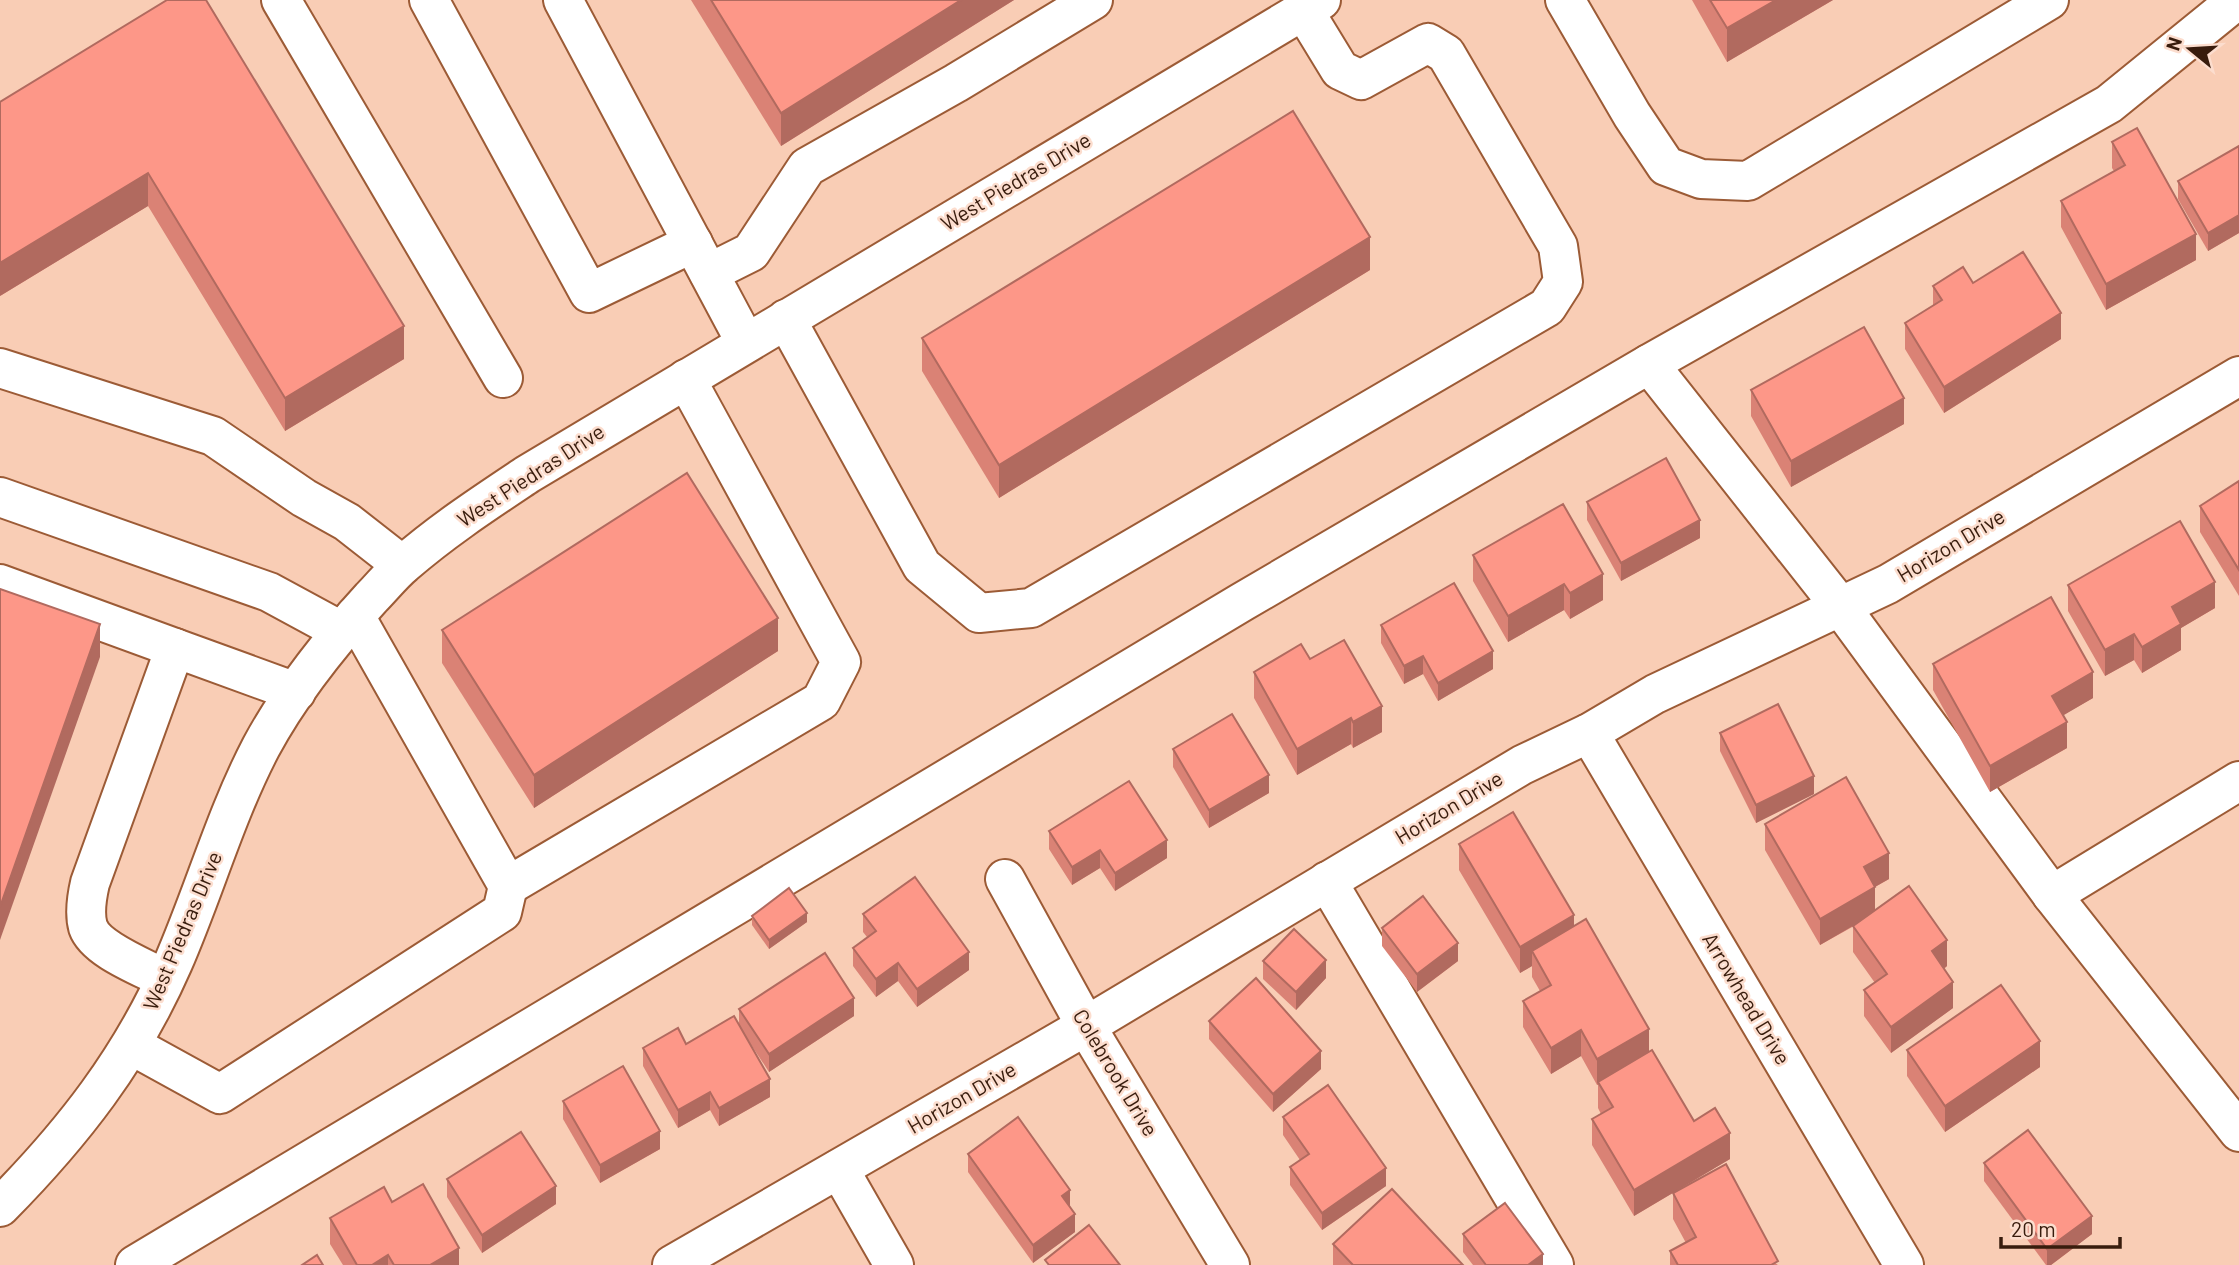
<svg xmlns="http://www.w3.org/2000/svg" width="2239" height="1265" font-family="Barlow,sans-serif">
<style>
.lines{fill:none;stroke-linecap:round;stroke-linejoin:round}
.minor-casing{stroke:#9c5b36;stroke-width:42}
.minor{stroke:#fff;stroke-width:38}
.wall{fill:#da8275}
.shaded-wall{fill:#b16a5f}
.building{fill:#fd9788;stroke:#b16a5f;stroke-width:2}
.labels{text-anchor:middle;stroke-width:5;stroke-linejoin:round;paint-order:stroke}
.street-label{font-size:21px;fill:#381c0d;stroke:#fcddce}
</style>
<rect width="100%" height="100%" fill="#f9cdb5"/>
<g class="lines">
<defs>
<g id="minor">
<polyline points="281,0 503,378"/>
<polyline points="429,0 589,293 693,243"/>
<polyline points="563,0 746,343"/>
<polyline points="1565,0 1632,115 1666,166 1701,179 1748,181 2049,0"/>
<polyline points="709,273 751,252 807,167 956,83 1093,0"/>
<polyline points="786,319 922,566 979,613 1031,608 1547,307 1563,282 1558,246 1446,54 1428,43 1361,80 1340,70 1304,11"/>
<polyline points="1649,364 1840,606 2052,895 2239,1132"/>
<polyline points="0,368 213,436 304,498 347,522 402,565"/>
<polyline points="0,497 269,592 341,631"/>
<polyline points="0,584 175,648"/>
<polyline points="1589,733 1904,1265"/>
<polyline points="1005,879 1086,1026 1230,1265"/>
<polyline points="1327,881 1554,1265"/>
<polyline points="508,886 821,701 841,662 686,379"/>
<polyline points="2052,895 2239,781"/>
<path d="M165,979C143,967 96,950 88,927C84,913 87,896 90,883L175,648L296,692"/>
<polyline points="131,1045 220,1094 502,912 508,886 355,616"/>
<polyline points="839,1169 894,1265"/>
<path d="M0,1207C73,1133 131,1059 173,963C204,892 225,816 261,747C290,693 330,643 371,598C382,587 392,574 404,564C443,530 486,502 528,474L1321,0"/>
<polyline points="135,1265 1242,602 1649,364 2109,104 2237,0"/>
<polyline points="672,1265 1086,1026 1522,765 1589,733 1655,694 1888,584 2239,376"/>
</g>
</defs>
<use href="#minor" class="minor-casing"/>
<use href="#minor" class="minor"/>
</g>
<g class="wall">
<polygon points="167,0 404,359 285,431 148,206 0,296"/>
<polygon points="691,0 1014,0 781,146"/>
<polygon points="1692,0 1833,0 1727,62"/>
<polygon points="2112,142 2196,260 2106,310 2061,227 2061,201 2114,171 2112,168"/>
<polygon points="2239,146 2239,233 2208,251 2178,199 2178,181"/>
<polygon points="1370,270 999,498 922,371 922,338"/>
<polygon points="1973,283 2061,339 1944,413 1905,349 1905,323 1933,306 1933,286"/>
<polygon points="1751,390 1904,424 1791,487 1751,416"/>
<polygon points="2239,481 2239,596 2200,532 2200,506"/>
<polygon points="1587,502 1700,538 1621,581 1587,520"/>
<polygon points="1473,555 1603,574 1603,600 1570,619 1564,610 1508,642 1473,581"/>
<polygon points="2068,585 2215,608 2181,628 2181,650 2142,673 2134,660 2105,676 2068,611"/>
<polygon points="1381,625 1493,669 1438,701 1423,674 1404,684 1381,643"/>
<polygon points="442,630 778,651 534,808 442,663"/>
<polygon points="1310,659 1382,732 1353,748 1351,744 1297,775 1254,698 1254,672"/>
<polygon points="1933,664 2093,698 2063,715 2067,748 1990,792 1933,690"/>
<polygon points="1720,733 1814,794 1756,823 1720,751"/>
<polygon points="1173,749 1269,793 1209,828 1173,767"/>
<polygon points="1765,824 1889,879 1875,887 1875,910 1947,966 1944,969 1953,1008 1891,1053 1864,1016 1864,990 1875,983 1853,952 1853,926 1854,926 1820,945 1765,850"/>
<polygon points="1049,831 1167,858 1115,891 1100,868 1072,885 1049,849"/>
<polygon points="1459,844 1574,926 1649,1052 1694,1121 1730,1159 1634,1216 1592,1145 1592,1119 1601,1114 1598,1108 1598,1085 1597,1085 1581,1056 1551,1074 1523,1027 1523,1001 1540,991 1532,977 1532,966 1520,973 1459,870"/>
<polygon points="863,914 969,970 917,1007 898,981 876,997 853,966 853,948 867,937 863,932"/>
<polygon points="752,916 807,922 769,949 752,925"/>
<polygon points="1382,928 1458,961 1417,992 1382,946"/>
<polygon points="1263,961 1326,978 1296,1010 1263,979"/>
<polygon points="739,1009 854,1016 769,1072 742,1031 770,1097 719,1126 710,1110 678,1128 643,1066 643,1048 686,1044 739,1026"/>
<polygon points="1209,1021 1321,1069 1273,1112 1209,1039"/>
<polygon points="1907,1050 2040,1067 1945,1132 1907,1076"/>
<polygon points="563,1101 660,1149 600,1183 563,1119"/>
<polygon points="1283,1117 1386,1186 1322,1230 1290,1185 1290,1167 1300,1160 1283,1135"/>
<polygon points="968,1154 1070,1207 1075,1232 1033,1263 968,1172"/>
<polygon points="1984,1163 2092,1234 2051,1265 2046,1265 1984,1181"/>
<polygon points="447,1179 556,1204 482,1253 447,1197"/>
<polygon points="1673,1193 1778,1265 1670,1265 1670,1251 1686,1243 1673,1219"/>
<polygon points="392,1202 459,1265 343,1265 330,1244 330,1218"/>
<polygon points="1463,1234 1543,1265 1473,1265 1463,1252"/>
<polygon points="1333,1244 1463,1265 1333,1265"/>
</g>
<g class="shaded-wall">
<polygon points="961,0 1014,0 781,146 781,113"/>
<polygon points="1776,0 1833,0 1727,62 1727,28"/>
<polygon points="148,173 148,206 0,296 0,263"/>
<polygon points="2239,215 2239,233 2208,251 2208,233"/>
<polygon points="2196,234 2196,260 2106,310 2106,284"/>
<polygon points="1370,237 1370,270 999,498 999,465"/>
<polygon points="2061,313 2061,339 1944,413 1944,387"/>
<polygon points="404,326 404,359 285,431 285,398"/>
<polygon points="1904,398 1904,424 1791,487 1791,461"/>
<polygon points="1700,520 1700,538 1621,581 1621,563"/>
<polygon points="1603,574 1603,600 1570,619 1570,593"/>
<polygon points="2215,582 2215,608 2181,628 2181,650 2142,673 2142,647 2172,607"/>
<polygon points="1564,584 1564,610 1508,642 1508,616"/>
<polygon points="778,618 778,651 534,808 534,775"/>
<polygon points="100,624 100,657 0,940 0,907"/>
<polygon points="2134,634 2134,660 2105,676 2105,650"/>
<polygon points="1493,651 1493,669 1438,701 1438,683"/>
<polygon points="1423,656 1423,674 1404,684 1404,666"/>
<polygon points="2093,672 2093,698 2052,722 2052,696"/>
<polygon points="1382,706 1382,732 1353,748 1353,722"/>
<polygon points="1351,718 1351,744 1297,775 1297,749"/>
<polygon points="2067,722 2067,748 1990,792 1990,766"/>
<polygon points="1269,775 1269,793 1209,828 1209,810"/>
<polygon points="1814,776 1814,794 1756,823 1756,805"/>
<polygon points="1167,840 1167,858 1115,891 1115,873"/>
<polygon points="1100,850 1100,868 1072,885 1072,867"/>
<polygon points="1889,853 1889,879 1864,893 1864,867"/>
<polygon points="1875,887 1875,913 1820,945 1820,919"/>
<polygon points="807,913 807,922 769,949 769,940"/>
<polygon points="1574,915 1574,941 1532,951 1532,966 1520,973 1520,947"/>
<polygon points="1947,940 1947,966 1932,977 1932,951"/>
<polygon points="1458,943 1458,961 1417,992 1417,974"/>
<polygon points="969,952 969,970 917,1007 917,989"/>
<polygon points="1326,960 1326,978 1296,1010 1296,992"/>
<polygon points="898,963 898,981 876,997 876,979"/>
<polygon points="1953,982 1953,1008 1891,1053 1891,1027"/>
<polygon points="854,998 854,1016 769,1072 769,1054"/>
<polygon points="1649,1029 1649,1055 1598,1082 1597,1085 1597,1059"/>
<polygon points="1581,1030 1581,1056 1551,1074 1551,1048"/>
<polygon points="2040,1041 2040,1067 1945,1132 1945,1106"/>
<polygon points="1321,1051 1321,1069 1273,1112 1273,1094"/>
<polygon points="770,1079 770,1097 719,1126 719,1108"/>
<polygon points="710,1092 710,1110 678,1128 678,1110"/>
<polygon points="660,1131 660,1149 600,1183 600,1165"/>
<polygon points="1730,1133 1730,1159 1634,1216 1634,1190"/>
<polygon points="1386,1168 1386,1186 1322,1230 1322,1213"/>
<polygon points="556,1186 556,1204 482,1253 482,1235"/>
<polygon points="1070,1190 1070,1208 1062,1196"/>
<polygon points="1075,1214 1075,1232 1033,1263 1033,1245"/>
<polygon points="2092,1216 2092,1234 2051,1265 2047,1265 2047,1249"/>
<polygon points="459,1248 459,1265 430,1265"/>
<polygon points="1543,1254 1543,1265 1528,1265"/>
<polygon points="388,1255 388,1265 372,1265"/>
</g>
<g class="building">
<polygon points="167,0 206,0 404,326 285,398 148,173 0,263 0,102"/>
<polygon points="711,0 961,0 781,113"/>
<polygon points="1710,0 1776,0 1727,28"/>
<polygon points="1293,111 1370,237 999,465 922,338"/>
<polygon points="2137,128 2196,234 2106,284 2061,201 2125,165 2112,142"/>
<polygon points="2239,146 2239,215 2208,233 2178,181"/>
<polygon points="2023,252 2061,313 1944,387 1905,323 1942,300 1933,286 1963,267 1973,283"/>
<polygon points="1864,327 1904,398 1791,461 1751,390"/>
<polygon points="1666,458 1700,520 1621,563 1587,502"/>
<polygon points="687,473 778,618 534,775 442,630"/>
<polygon points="2239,481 2239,570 2200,506"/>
<polygon points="1563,504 1603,574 1570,593 1564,584 1508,616 1473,555"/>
<polygon points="2180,521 2215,582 2172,607 2181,624 2142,647 2134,634 2105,650 2068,585"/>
<polygon points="1454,583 1493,651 1438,683 1423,656 1404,666 1381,625"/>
<polygon points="0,589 100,624 0,907"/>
<polygon points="2051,597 2093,672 2052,696 2067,722 1990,766 1933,664"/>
<polygon points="1344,640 1382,706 1353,722 1351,718 1297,749 1254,672 1301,644 1310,659"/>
<polygon points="1778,704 1814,776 1756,805 1720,733"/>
<polygon points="1232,714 1269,775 1209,810 1173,749"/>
<polygon points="1846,777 1889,853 1864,867 1875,887 1820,919 1765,824"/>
<polygon points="1129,781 1167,840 1115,873 1100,850 1072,867 1049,831"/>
<polygon points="1513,812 1574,915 1520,947 1459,844"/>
<polygon points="915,877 969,952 917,989 898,963 876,979 853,948 876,931 863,914"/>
<polygon points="1909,886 1947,940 1932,951 1953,982 1891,1027 1864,990 1887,974 1853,926"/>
<polygon points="789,888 807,913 769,940 752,916"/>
<polygon points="1423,896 1458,943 1417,974 1382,928"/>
<polygon points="1586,919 1649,1029 1597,1059 1581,1030 1551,1048 1523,1001 1551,985 1532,951"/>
<polygon points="1294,929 1326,960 1296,992 1263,961"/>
<polygon points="825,953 854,998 769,1054 739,1009"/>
<polygon points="1256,978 1321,1051 1273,1094 1209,1021"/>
<polygon points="2001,985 2040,1041 1945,1106 1907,1050"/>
<polygon points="734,1016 770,1079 719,1108 710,1092 678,1110 643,1048 678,1028 686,1044"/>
<polygon points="1652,1050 1694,1121 1715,1108 1730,1133 1634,1190 1592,1119 1613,1107 1598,1082"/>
<polygon points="623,1066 660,1131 600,1165 563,1101"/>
<polygon points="1328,1085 1386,1168 1322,1213 1290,1167 1309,1154 1283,1117"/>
<polygon points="1018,1117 1070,1190 1062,1196 1075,1214 1033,1245 968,1154"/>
<polygon points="2028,1130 2092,1216 2047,1249 1984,1163"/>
<polygon points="521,1132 556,1186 482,1235 447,1179"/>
<polygon points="1726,1164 1778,1261 1771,1265 1678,1265 1670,1251 1696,1237 1673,1193"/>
<polygon points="423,1184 459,1248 430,1265 394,1265 388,1255 372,1265 357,1265 330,1218 384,1187 392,1202"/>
<polygon points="1392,1189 1463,1265 1353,1265 1333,1244"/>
<polygon points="1505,1203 1543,1254 1528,1265 1486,1265 1463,1234"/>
<polygon points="1089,1225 1120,1265 1049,1265 1045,1260"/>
<polygon points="317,1255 323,1265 302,1265"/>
</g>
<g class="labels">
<g class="street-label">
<text transform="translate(1016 182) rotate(-31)" y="7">West Piedras Drive</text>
<text transform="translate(531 476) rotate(-33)" y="7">West Piedras Drive</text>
<text transform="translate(1951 546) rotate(-31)" y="7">Horizon Drive</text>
<text transform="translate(1449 808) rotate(-31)" y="7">Horizon Drive</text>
<text transform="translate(183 931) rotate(-67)" y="7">West Piedras Drive</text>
<text transform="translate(1746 999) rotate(59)" y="7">Arrowhead Drive</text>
<text transform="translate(1115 1073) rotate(59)" y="7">Colebrook Drive</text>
<text transform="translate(962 1098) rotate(-30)" y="7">Horizon Drive</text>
</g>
</g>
<g transform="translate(2190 49) rotate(288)" stroke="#fcddce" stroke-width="5" paint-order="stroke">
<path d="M0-5L12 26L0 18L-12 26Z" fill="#381c0d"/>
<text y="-10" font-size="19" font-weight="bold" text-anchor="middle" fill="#381c0d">N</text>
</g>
<path d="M2001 1237v10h119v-10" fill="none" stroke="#381c0d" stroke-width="3.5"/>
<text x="2011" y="1237" font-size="21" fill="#381c0d" stroke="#fcddce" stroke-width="5" paint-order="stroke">20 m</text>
</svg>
